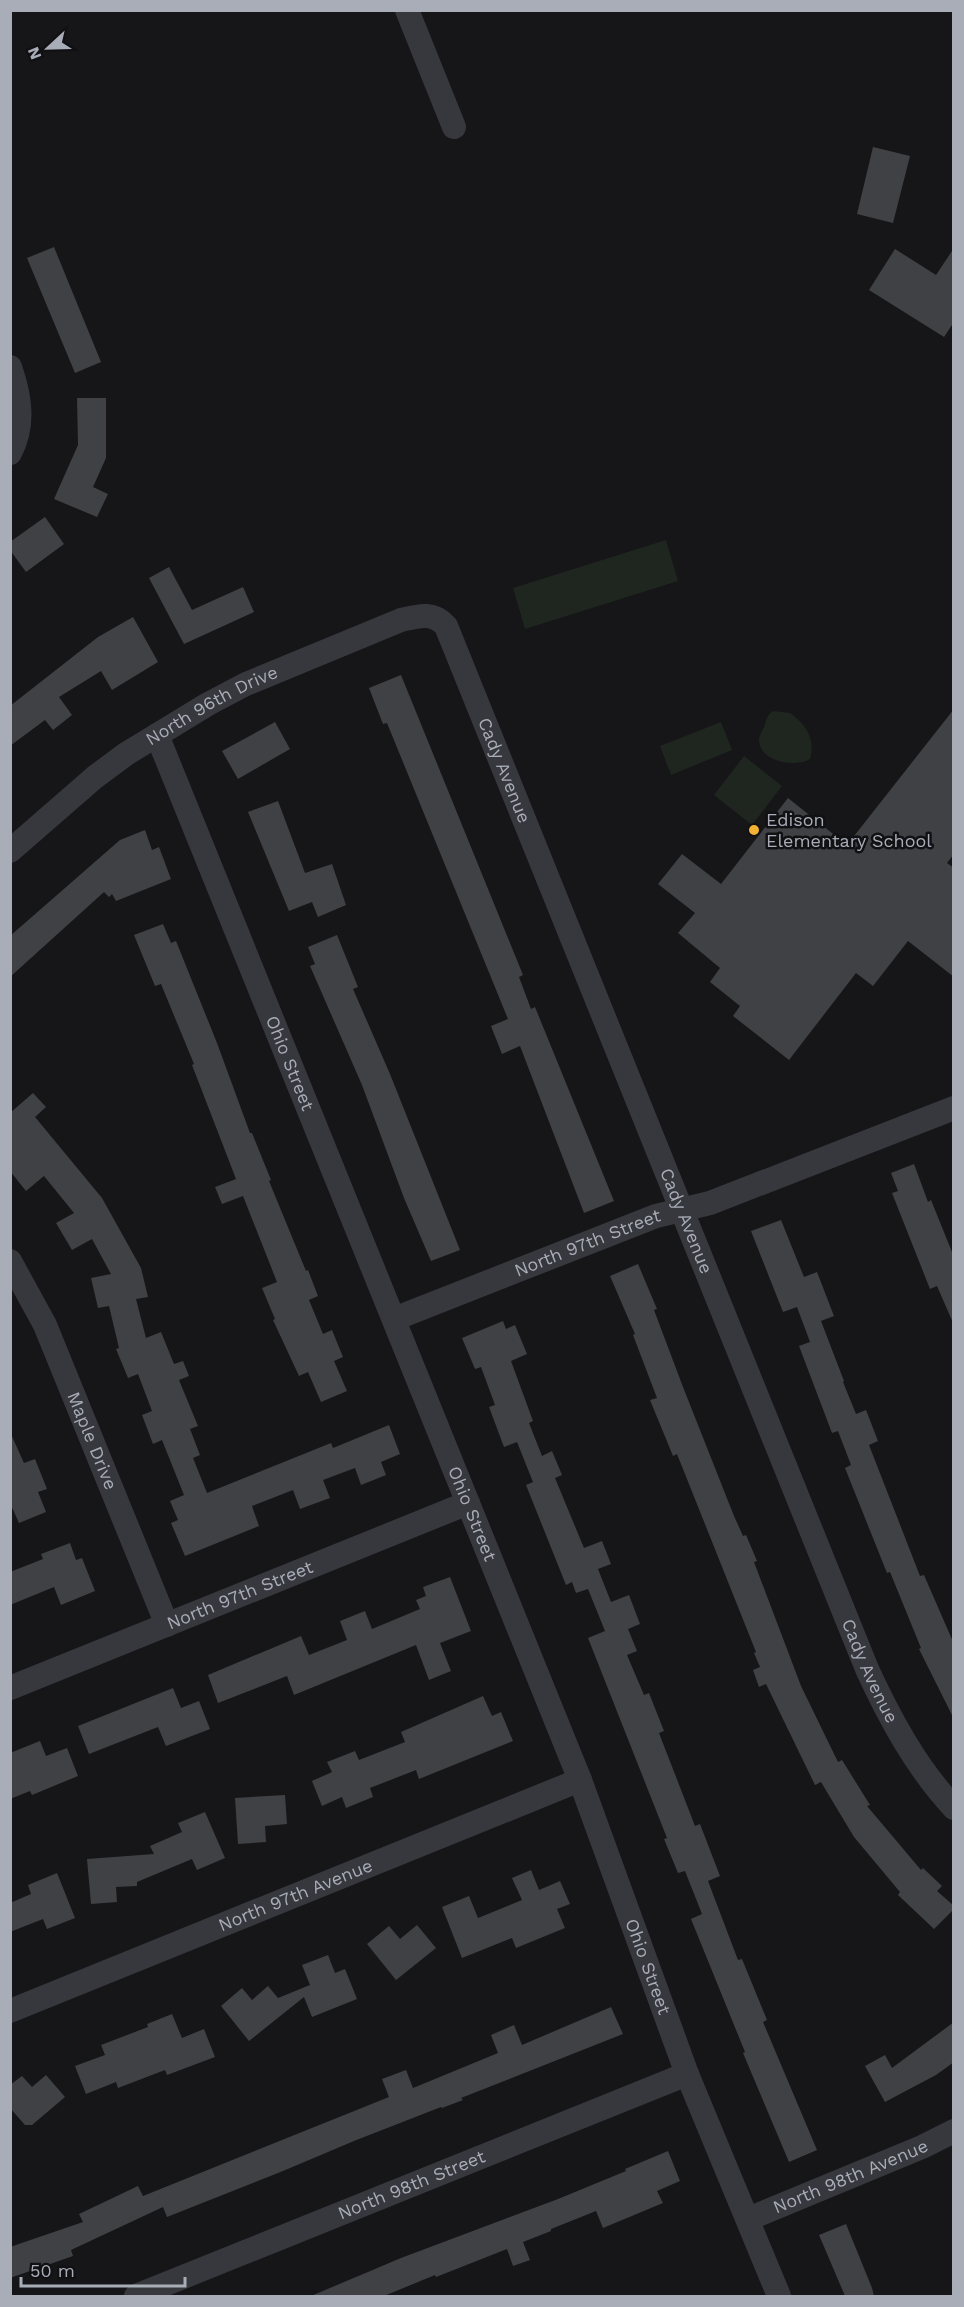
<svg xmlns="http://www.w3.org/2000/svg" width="964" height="2307" font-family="'Work Sans',sans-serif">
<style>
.green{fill:#1e261f}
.building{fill:#404145}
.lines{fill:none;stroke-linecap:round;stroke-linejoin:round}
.street{stroke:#37383d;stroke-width:24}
.poi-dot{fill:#f2b134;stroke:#111113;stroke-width:2}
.labels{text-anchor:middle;stroke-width:5;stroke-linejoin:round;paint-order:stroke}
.street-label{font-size:18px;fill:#a8adb8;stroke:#111113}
.poi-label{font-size:18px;fill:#a8adb8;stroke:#111113;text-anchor:start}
</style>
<rect width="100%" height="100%" fill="#161618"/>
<g class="green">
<polygon points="666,540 678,581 525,629 513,588"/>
<path d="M773,711L790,713C806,724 816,740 810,759C796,768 760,762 759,741C759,736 762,731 764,727C766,721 767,715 773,711Z"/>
<polygon points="721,722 732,750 671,775 660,746"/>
<polygon points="744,756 782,786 752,825 714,795"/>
</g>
<g class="building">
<polygon points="873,147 910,156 893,223 857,214"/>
<polygon points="54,247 101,362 75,373 27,258"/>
<polygon points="954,248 954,322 944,337 869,290 895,249 936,275"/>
<polygon points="77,398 106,398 106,458 93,487 108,494 97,517 54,499 78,445"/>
<polygon points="45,517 64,544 26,572 10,550 10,542"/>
<polygon points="169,567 192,610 243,587 254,612 184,644 149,578"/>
<polygon points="133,617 158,662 112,690 101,671 59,697 72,715 53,730 45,720 10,746 10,706 98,637"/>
<polygon points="401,675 523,975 519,977 531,1009 535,1007 614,1201 584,1213 520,1046 502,1054 491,1026 508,1019 387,723 383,724 369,688"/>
<polygon points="954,709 954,854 947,863 954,868 954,977 908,941 873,986 856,973 789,1060 733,1016 740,1006 710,982 720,968 678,933 695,913 658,884 682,854 721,884 788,798 847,845"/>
<polygon points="275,722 290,749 238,779 222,751"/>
<polygon points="278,801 305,873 332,864 346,905 318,917 312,902 289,911 248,812"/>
<polygon points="145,830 152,850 159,847 171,879 116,901 112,894 109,897 104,892 10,977 10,936 120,840"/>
<polygon points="163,924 171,943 176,941 217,1043 250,1133 252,1133 271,1180 269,1181 306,1271 308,1270 318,1296 309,1300 323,1334 332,1330 343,1357 334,1361 347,1391 321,1402 308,1372 299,1376 273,1320 275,1319 262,1288 277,1282 243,1196 222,1204 215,1187 236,1179 192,1065 194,1064 161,984 155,986 134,935"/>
<polygon points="337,935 358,987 353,989 390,1074 460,1250 431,1261 404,1198 362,1085 310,966 315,964 308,947"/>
<polygon points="33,1093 46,1107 35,1117 102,1198 141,1268 148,1297 136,1299 146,1338 161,1332 174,1364 183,1361 189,1376 179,1380 198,1426 190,1429 200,1455 193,1458 207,1493 331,1443 333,1448 389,1425 400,1454 381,1462 386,1475 361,1485 355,1468 323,1480 330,1498 300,1509 293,1490 252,1506 259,1526 185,1556 171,1523 178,1520 170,1501 184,1495 162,1440 153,1444 142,1415 152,1411 138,1374 128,1378 116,1349 119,1348 109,1306 98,1308 91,1278 111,1274 92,1239 72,1250 56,1223 74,1213 44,1176 26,1191 10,1171 10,1113"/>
<polygon points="914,1164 928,1202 931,1200 954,1257 954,1325 937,1286 930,1289 892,1193 898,1191 891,1173"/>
<polygon points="781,1220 804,1277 817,1272 834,1316 821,1321 844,1381 843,1382 856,1414 866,1410 878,1441 869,1445 920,1576 924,1575 954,1644 954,1719 919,1649 921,1648 890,1572 887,1573 845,1468 851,1465 838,1431 832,1433 799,1346 810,1342 797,1307 783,1312 751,1231"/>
<polygon points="638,1264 657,1309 654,1310 683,1387 734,1516 743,1536 746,1535 757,1561 754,1562 801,1686 838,1762 842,1760 870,1805 867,1806 921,1870 923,1868 942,1886 937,1891 954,1906 954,1909 934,1929 898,1895 900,1892 854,1837 821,1782 815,1785 766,1684 759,1687 753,1670 760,1667 754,1653 756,1652 677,1454 673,1456 650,1400 657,1398 633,1335 635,1334 610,1276"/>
<polygon points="503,1321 506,1329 515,1325 527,1354 511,1361 533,1421 529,1423 542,1456 552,1451 562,1475 555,1478 584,1548 602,1541 611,1564 598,1569 611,1602 629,1595 640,1624 628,1629 637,1651 627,1655 644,1695 649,1693 664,1731 659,1733 695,1826 700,1824 720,1876 708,1881 738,1960 742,1959 767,2020 763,2022 817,2150 789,2162 743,2053 745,2052 691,1919 702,1914 685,1871 678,1873 664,1839 667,1838 588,1638 605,1631 588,1589 576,1593 572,1582 566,1585 526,1485 533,1482 517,1442 504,1447 489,1407 495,1405 481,1367 475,1369 462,1338"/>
<polygon points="10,1432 24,1463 35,1459 47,1489 38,1492 46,1512 19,1523 10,1503"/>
<polygon points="70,1543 76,1560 82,1558 95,1591 61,1605 54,1587 10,1605 10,1572 43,1559 41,1554"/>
<polygon points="450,1577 471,1631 440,1643 451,1671 429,1680 416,1645 294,1695 287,1676 218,1703 208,1675 301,1636 309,1655 347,1640 340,1621 365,1611 372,1629 420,1609 416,1600 426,1596 423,1587"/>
<polygon points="173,1688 181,1708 199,1701 210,1729 166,1746 158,1727 89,1754 78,1726"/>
<polygon points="483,1696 492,1716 501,1712 513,1741 419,1779 416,1770 370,1788 373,1797 346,1808 342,1797 322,1806 312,1781 332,1772 327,1762 355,1751 359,1760 405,1742 401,1732"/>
<polygon points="40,1741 46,1756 67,1748 78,1776 32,1795 30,1791 10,1799 10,1753"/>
<polygon points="285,1795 287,1824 265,1826 266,1842 238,1844 235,1798"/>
<polygon points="205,1812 225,1858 197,1870 192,1859 137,1882 137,1886 116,1887 117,1902 91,1904 87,1859 154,1854 150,1846 182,1832 178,1823"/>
<polygon points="531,1870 539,1890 560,1881 570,1904 557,1909 565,1928 516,1948 512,1938 462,1958 442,1907 469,1896 478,1918 522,1900 512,1878"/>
<polygon points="57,1873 75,1918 47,1929 43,1919 10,1932 10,1903 31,1894 28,1885"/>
<polygon points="417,1925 436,1948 396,1980 367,1944 389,1926 400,1939"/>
<polygon points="328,1955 335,1973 345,1969 357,1999 312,2017 304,1997 249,2041 221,2006 242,1988 252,2000 268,1986 278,1998 310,1985 302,1965"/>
<polygon points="611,2007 623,2034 461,2098 463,2100 442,2108 441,2107 354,2141 283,2171 167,2217 163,2207 71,2250 73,2256 10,2278 10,2247 83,2222 79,2214 138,2186 143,2196 389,2097 382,2079 406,2070 413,2088 498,2053 491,2035 514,2025 522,2045"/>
<polygon points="172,2014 182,2038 204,2029 215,2057 167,2075 165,2070 118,2088 116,2082 86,2094 75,2066 105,2055 101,2045 148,2027 147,2024"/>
<polygon points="954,2022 954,2062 936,2075 885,2102 865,2066 885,2055 892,2068"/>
<polygon points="46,2075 65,2097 32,2125 25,2125 10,2108 10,2085 22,2076 32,2087"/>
<polygon points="668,2151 680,2181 657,2191 663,2203 603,2228 596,2211 551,2229 551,2231 523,2242 530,2260 513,2266 507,2249 436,2277 435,2275 384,2296 311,2296 401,2258 558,2199 626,2171 625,2169"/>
<polygon points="846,2224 872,2288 874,2296 845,2296 819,2235"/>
</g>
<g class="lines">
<g class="street">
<polyline points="407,10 454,127"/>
<path d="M10,367C20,396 25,425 10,453"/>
<path id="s1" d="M157,735L580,1780L687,2074L779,2296"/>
<path id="s2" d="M10,851L95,777L126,754L208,704L246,684L401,620C418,616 433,611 446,626L867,1669C890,1719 916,1767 954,1808"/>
<path id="s3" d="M10,1261L45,1325L167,1625"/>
<path id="s4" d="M394,1319L656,1216L710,1203L954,1108"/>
<path id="s5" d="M10,1688L468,1503"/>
<path id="s6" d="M10,2011L580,1780"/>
<path id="s7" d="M748,2219L922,2147L954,2131"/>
<path id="s8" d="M136,2296L687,2074"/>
</g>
</g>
<circle class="poi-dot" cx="754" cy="830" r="6"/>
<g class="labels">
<g class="street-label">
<text dy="6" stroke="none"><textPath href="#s2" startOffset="250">North 96th Drive</textPath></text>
<text dy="6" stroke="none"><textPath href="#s2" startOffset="662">Cady Avenue</textPath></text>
<text dy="6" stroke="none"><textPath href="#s1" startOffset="354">Ohio Street</textPath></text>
<text dy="6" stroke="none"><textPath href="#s2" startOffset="1148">Cady Avenue</textPath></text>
<text dy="6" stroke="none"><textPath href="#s4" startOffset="208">North 97th Street</textPath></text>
<text dy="6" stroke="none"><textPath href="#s3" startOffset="198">Maple Drive</textPath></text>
<text dy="6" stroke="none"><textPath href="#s1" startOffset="840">Ohio Street</textPath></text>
<text dy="6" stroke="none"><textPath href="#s5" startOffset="248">North 97th Street</textPath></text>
<text dy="6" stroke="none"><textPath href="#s2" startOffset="1634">Cady Avenue</textPath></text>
<text dy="6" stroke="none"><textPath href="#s6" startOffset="308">North 97th Avenue</textPath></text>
<text dy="6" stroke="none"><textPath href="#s1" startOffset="1326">Ohio Street</textPath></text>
<text dy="6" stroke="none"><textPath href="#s7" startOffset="111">North 98th Avenue</textPath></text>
<text dy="6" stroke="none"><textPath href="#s8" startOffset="297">North 98th Street</textPath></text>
</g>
<g class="poi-label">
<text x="766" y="826">Edison<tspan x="766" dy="21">Elementary School</tspan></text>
</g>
</g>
<rect width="964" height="2307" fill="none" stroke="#a8adb8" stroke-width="24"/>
<g transform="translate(48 48) rotate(248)" stroke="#111113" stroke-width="4.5" paint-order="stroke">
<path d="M0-4.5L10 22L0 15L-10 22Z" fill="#a8adb8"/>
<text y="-9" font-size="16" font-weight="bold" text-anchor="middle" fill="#a8adb8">N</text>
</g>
<path d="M21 2277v9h164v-9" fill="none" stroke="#a8adb8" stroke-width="3"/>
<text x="30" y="2277" font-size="18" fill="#a8adb8" stroke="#111113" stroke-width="4.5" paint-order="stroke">50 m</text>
</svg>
